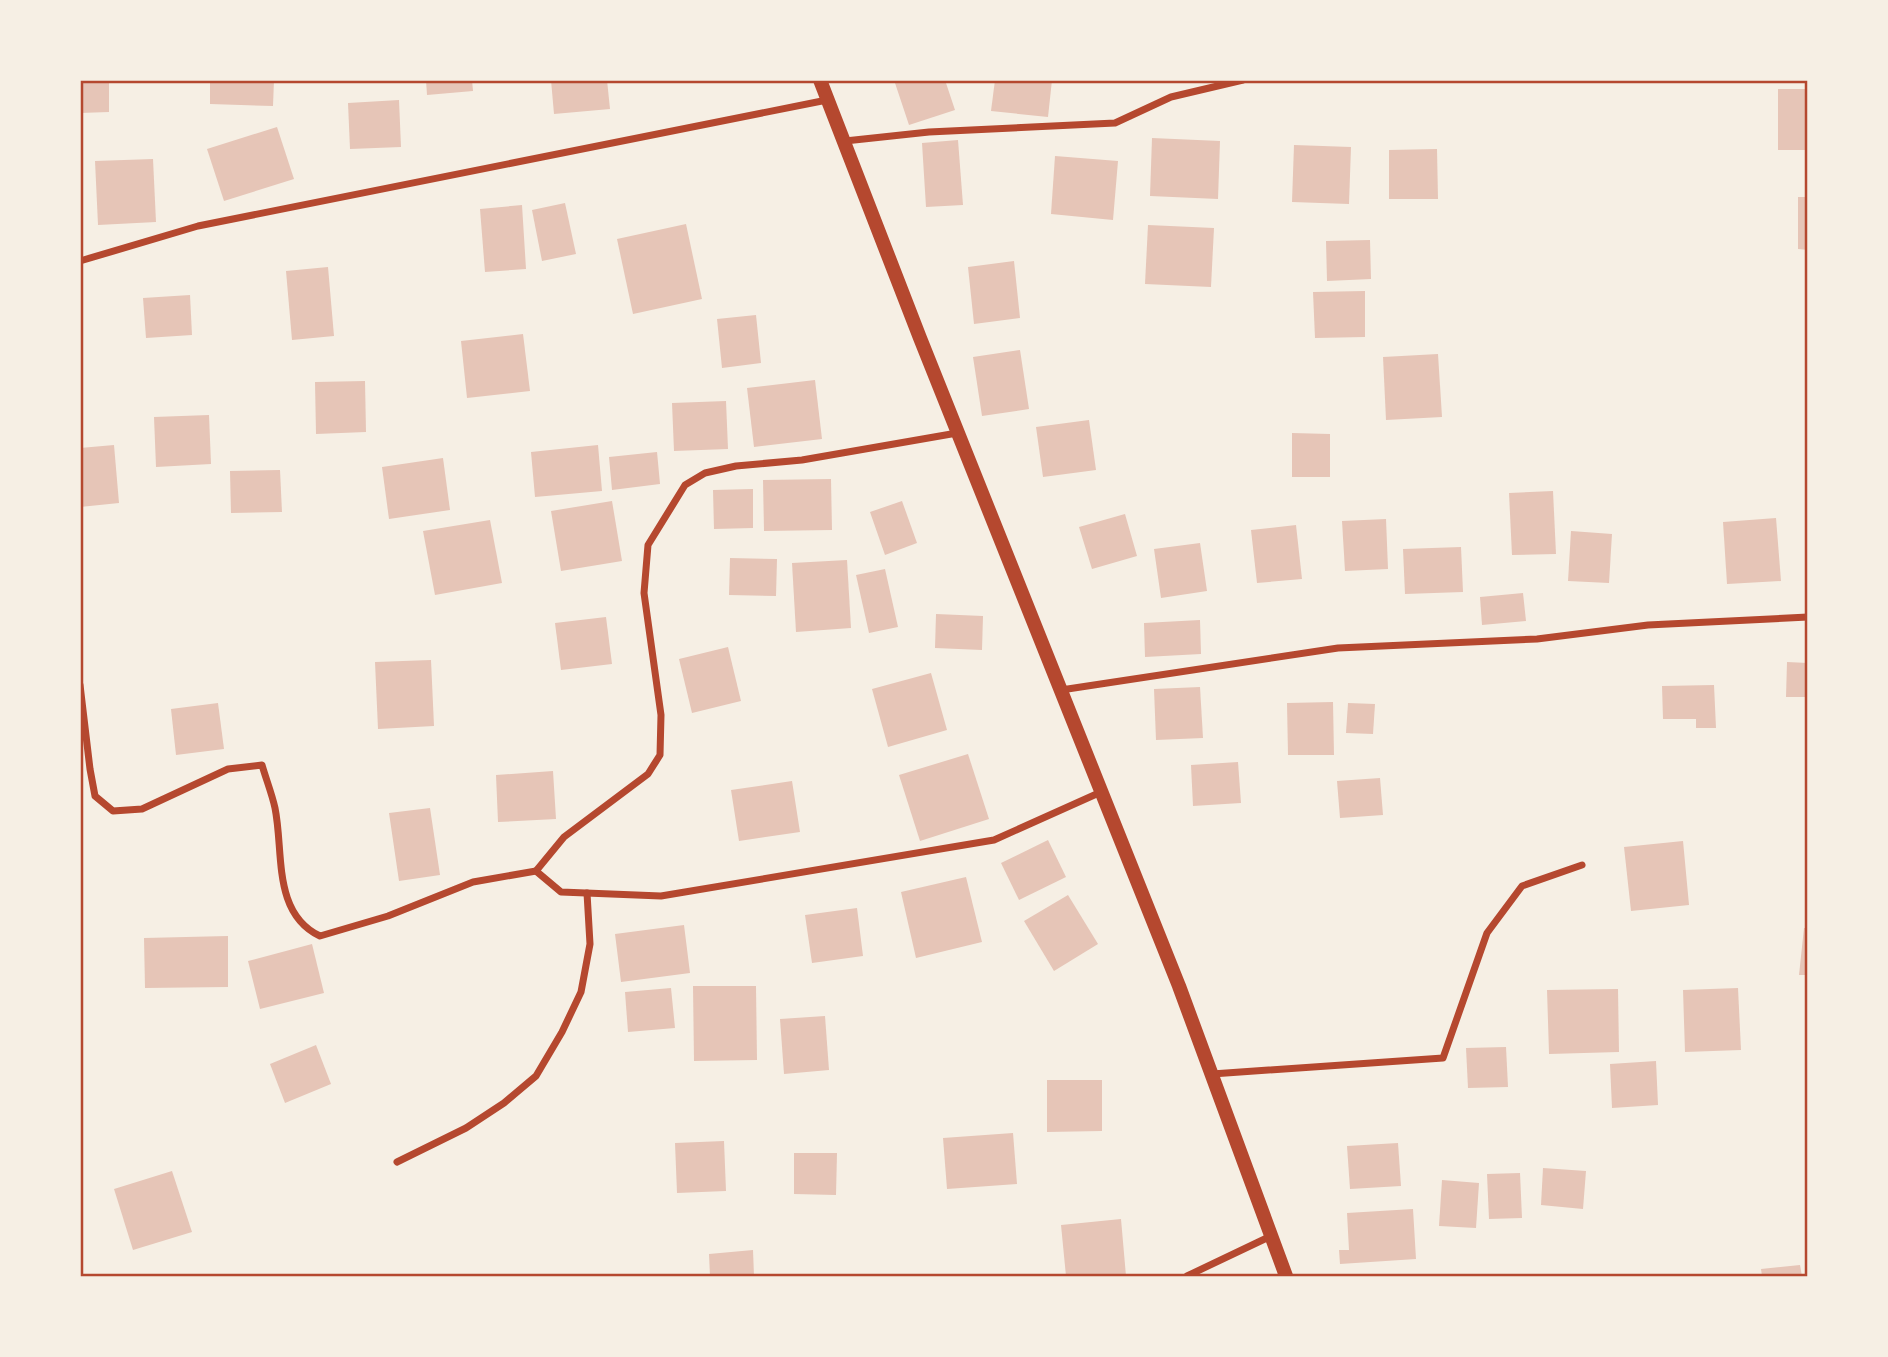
<svg xmlns="http://www.w3.org/2000/svg" width="1888" height="1357" font-family="Rubik,sans-serif">
<style>
.building{fill:#e6c5b7}
.lines{fill:none;stroke-linecap:round;stroke-linejoin:round}
.minor{stroke:#b5482f;stroke-width:7}
.secondary{stroke:#b5482f;stroke-width:14}
.neatline{fill:none;stroke:#b5482f;stroke-width:2.5}
</style>
<rect width="100%" height="100%" fill="#f6efe4"/>
<g class="building">
<polygon points="80,80 109,80 109,112 80,113"/>
<polygon points="210,80 274,80 273,106 210,104"/>
<polygon points="426,80 472,80 473,91 427,95"/>
<polygon points="551,80 607,80 610,109 554,114"/>
<polygon points="894,80 945,80 955,110 909,125"/>
<polygon points="995,80 1052,80 1048,117 991,111"/>
<rect x="1778" y="89" width="30" height="61"/>
<polygon points="399,100 401,147 350,149 348,103"/>
<polygon points="277,127 294,179 224,201 207,149"/>
<polygon points="1152,138 1220,141 1218,199 1150,196"/>
<polygon points="958,140 963,205 926,207 922,143"/>
<polygon points="1294,145 1351,147 1349,204 1292,202"/>
<polygon points="1437,149 1438,199 1389,199 1389,150"/>
<polygon points="1055,156 1118,161 1113,220 1051,214"/>
<polygon points="153,159 156,222 98,225 95,161"/>
<polygon points="1798,197 1808,197 1808,250 1798,249"/>
<polygon points="565,203 576,254 542,261 532,210"/>
<polygon points="522,205 526,269 485,272 480,209"/>
<polygon points="686,224 702,299 633,314 617,239"/>
<polygon points="1148,225 1214,228 1211,287 1145,284"/>
<polygon points="1370,240 1371,279 1327,281 1326,241"/>
<polygon points="1014,261 1020,318 974,324 968,267"/>
<polygon points="328,267 334,336 292,340 286,271"/>
<polygon points="1365,291 1365,337 1315,338 1313,292"/>
<polygon points="190,295 192,335 146,338 143,298"/>
<polygon points="756,315 761,363 722,368 717,319"/>
<polygon points="523,334 530,391 467,398 461,341"/>
<polygon points="1020,350 1029,409 982,416 973,357"/>
<polygon points="1438,354 1442,417 1386,420 1383,357"/>
<polygon points="815,380 822,439 754,447 747,388"/>
<polygon points="365,381 366,432 316,434 315,382"/>
<polygon points="726,401 728,449 674,451 672,403"/>
<polygon points="209,415 211,464 156,467 154,417"/>
<polygon points="1089,420 1096,470 1043,477 1036,427"/>
<polygon points="1292,433 1330,434 1330,477 1292,477"/>
<polygon points="114,445 119,503 80,507 80,448"/>
<polygon points="598,445 602,491 535,497 531,452"/>
<polygon points="657,452 660,484 612,490 609,457"/>
<polygon points="443,458 450,510 389,519 382,467"/>
<polygon points="280,470 282,512 231,513 230,471"/>
<polygon points="831,479 832,530 764,531 763,480"/>
<polygon points="753,489 753,528 714,529 713,490"/>
<polygon points="1553,491 1556,554 1512,555 1509,493"/>
<polygon points="612,501 622,561 561,571 551,511"/>
<polygon points="902,501 917,543 885,555 870,512"/>
<polygon points="1125,514 1137,556 1092,569 1079,527"/>
<polygon points="1776,518 1781,581 1727,584 1723,522"/>
<polygon points="1386,519 1388,569 1345,571 1342,521"/>
<polygon points="490,520 502,583 435,595 423,531"/>
<polygon points="1296,525 1302,579 1257,583 1251,530"/>
<polygon points="1571,531 1612,534 1609,583 1568,581"/>
<polygon points="1200,543 1207,591 1161,598 1154,549"/>
<polygon points="1461,547 1463,592 1405,594 1403,549"/>
<polygon points="730,558 777,559 776,596 729,595"/>
<polygon points="847,560 851,628 796,632 792,563"/>
<polygon points="885,569 898,627 869,633 856,575"/>
<polygon points="1523,593 1526,621 1482,625 1480,597"/>
<polygon points="936,614 983,616 982,650 935,648"/>
<polygon points="606,617 612,664 561,670 555,623"/>
<polygon points="1200,620 1201,654 1145,657 1144,623"/>
<polygon points="728,647 741,701 692,713 679,659"/>
<polygon points="431,660 434,726 378,729 375,662"/>
<polygon points="1787,662 1808,663 1808,697 1786,697"/>
<polygon points="931,673 947,730 888,747 872,689"/>
<polygon points="1714,685 1716,728 1696,728 1696,719 1663,719 1662,686"/>
<polygon points="1200,687 1203,738 1156,740 1154,689"/>
<polygon points="1333,702 1334,755 1288,755 1287,703"/>
<polygon points="218,703 224,749 176,755 171,709"/>
<polygon points="1348,703 1375,704 1373,734 1346,733"/>
<polygon points="968,754 989,819 920,841 899,775"/>
<polygon points="1238,762 1241,803 1193,806 1191,765"/>
<polygon points="553,771 556,819 498,822 496,775"/>
<polygon points="1380,778 1383,815 1340,818 1337,781"/>
<polygon points="792,781 800,832 739,841 731,790"/>
<polygon points="430,808 440,875 399,881 389,813"/>
<polygon points="1048,840 1066,877 1019,900 1001,863"/>
<polygon points="1683,841 1689,905 1631,911 1624,847"/>
<polygon points="966,877 982,942 916,958 901,892"/>
<polygon points="1068,895 1098,944 1054,971 1024,921"/>
<polygon points="857,908 863,956 812,963 805,915"/>
<polygon points="684,925 690,973 621,982 615,934"/>
<polygon points="1804,928 1808,928 1808,975 1799,975"/>
<polygon points="228,936 228,987 145,988 144,938"/>
<polygon points="312,944 324,993 260,1009 248,961"/>
<polygon points="693,986 756,986 757,1060 694,1061"/>
<polygon points="671,988 675,1028 628,1032 625,992"/>
<polygon points="1738,988 1741,1050 1685,1052 1683,990"/>
<polygon points="1618,989 1619,1052 1549,1054 1547,990"/>
<polygon points="825,1016 829,1070 784,1074 780,1019"/>
<polygon points="316,1045 331,1084 285,1103 270,1064"/>
<polygon points="1506,1047 1508,1087 1468,1088 1466,1048"/>
<polygon points="1656,1061 1658,1105 1612,1108 1610,1064"/>
<polygon points="1047,1080 1102,1080 1102,1131 1047,1132"/>
<polygon points="1013,1133 1017,1184 947,1189 943,1138"/>
<polygon points="724,1141 726,1191 677,1193 675,1143"/>
<polygon points="1398,1143 1401,1186 1350,1189 1347,1146"/>
<polygon points="794,1153 837,1153 836,1195 794,1194"/>
<polygon points="1543,1168 1586,1171 1583,1209 1541,1205"/>
<polygon points="172,1171 192,1232 133,1250 114,1189"/>
<polygon points="1520,1173 1522,1218 1489,1219 1487,1174"/>
<polygon points="1442,1180 1479,1183 1476,1228 1439,1226"/>
<polygon points="1413,1209 1416,1259 1340,1264 1339,1250 1349,1250 1347,1213"/>
<polygon points="1121,1219 1126,1276 1066,1276 1061,1225"/>
<polygon points="753,1250 754,1276 710,1276 709,1254"/>
<polygon points="1800,1265 1802,1276 1762,1276 1761,1269"/>
</g>
<g class="lines">
<g class="minor">
<polyline points="845,141 929,132 1115,123 1171,97 1243,80"/>
<polyline points="80,261 198,226 827,100"/>
<path d="M80,685L90,769L95,796L113,811L142,809L228,769L262,765C266,779 272,794 275,808C284,852 272,913 320,936L388,916L473,882L536,871L564,837L648,774L660,755L661,715L644,593L648,545L685,485L705,473L736,466L802,460L957,433"/>
<polyline points="1061,690 1338,648 1537,639 1648,625 1808,617"/>
<polyline points="536,871 561,892 661,896 994,840 1101,792"/>
<polyline points="1212,1074 1443,1058 1487,933 1522,886 1582,865"/>
<polyline points="397,1162 466,1128 504,1103 536,1076 562,1032 581,992 590,944 587,893"/>
<polyline points="1187,1276 1271,1236"/>
</g>
<polyline class="secondary" points="820,80 920,338 1179,986 1286,1276"/>
</g>
<rect width="1888" height="1357" fill="none" stroke="#f6efe4" stroke-width="164"/>
<rect x="82" y="82" width="1724" height="1193" class="neatline"/>
</svg>
